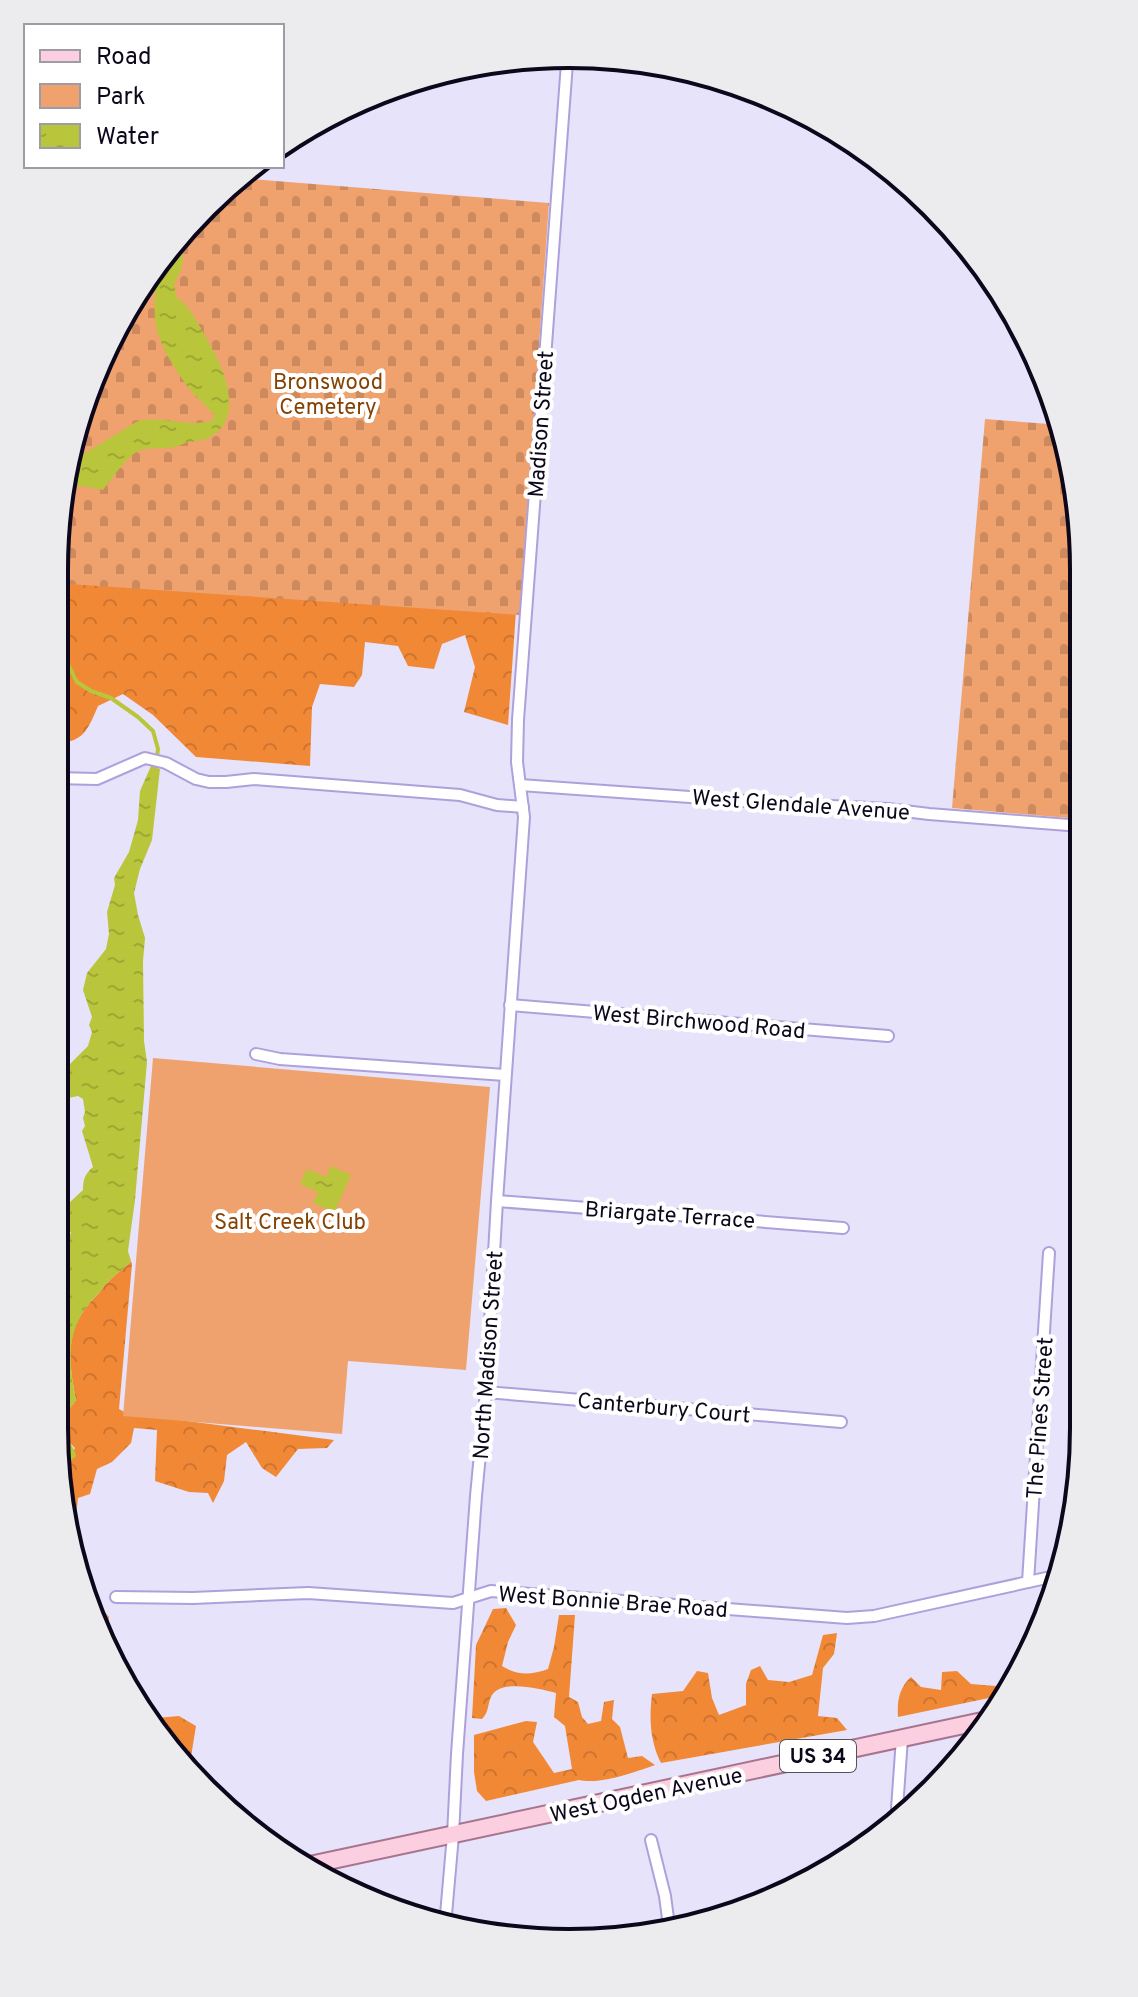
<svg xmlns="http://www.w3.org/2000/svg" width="1138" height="1997" font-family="Overpass,sans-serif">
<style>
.forest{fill:url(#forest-crowns)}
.cemetery{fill:url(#cemetery-stones)}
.green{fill:#f0a26e}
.water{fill:url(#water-ripples)}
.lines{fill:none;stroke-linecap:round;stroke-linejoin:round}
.stream{stroke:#b9c53a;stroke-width:4}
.minor-casing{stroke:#aea1db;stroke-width:14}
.primary-casing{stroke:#a7748e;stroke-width:20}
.minor{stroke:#fff;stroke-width:10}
.primary{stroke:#fccfe0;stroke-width:16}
.labels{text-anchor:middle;stroke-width:8;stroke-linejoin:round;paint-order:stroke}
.shield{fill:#fff;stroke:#56515f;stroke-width:2}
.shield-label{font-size:20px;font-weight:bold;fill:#0d071b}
.park-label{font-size:22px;fill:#854203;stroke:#fff}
.street-label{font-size:22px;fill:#0d071b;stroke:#fff}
.rim{fill:none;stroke:#0d071b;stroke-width:4}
</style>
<defs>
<pattern id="forest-crowns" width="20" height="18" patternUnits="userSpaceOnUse" patternTransform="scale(2)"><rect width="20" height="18" fill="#f18836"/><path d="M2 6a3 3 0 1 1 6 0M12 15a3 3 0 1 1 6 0" fill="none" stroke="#cd742f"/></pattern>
<pattern id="cemetery-stones" width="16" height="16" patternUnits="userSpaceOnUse" patternTransform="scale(2)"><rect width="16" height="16" fill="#f0a26e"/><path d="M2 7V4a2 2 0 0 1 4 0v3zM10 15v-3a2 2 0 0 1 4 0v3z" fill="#cd8a5f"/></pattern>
<pattern id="water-ripples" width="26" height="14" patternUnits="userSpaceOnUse" patternTransform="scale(2)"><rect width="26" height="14" fill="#b9c53a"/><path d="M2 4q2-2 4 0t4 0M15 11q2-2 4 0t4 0" fill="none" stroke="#9ea832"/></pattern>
</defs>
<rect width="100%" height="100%" fill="#e7e3fb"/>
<g class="forest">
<path d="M55,567L516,611L508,725L464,712L475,667L465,635L442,644L434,669L408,666L398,646L365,642L362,675L354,687L320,684L312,707L310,766L196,757L153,715L123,694L98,706C88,729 84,743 55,743Z"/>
<path d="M131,1261L132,1264L119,1409L126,1413L334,1440L327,1448L298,1449L276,1477L262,1468L246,1442L227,1455L224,1481L213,1503L208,1493L189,1492L155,1481L157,1430L134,1428L131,1443L112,1462L97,1469L90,1494L78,1498L76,1517L81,1551L79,1582L60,1466H65L75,1448L63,1436L59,1428L67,1412L76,1400C68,1359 64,1328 96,1296C101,1292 103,1286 108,1282C115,1274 124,1269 131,1261Z"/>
<polygon points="80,1584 109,1617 108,1627 103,1634 81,1593"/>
<path d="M506,1608L516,1625L508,1642L502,1666C518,1676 531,1675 548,1669L554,1647L559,1615H575L569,1697L578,1702L582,1717L588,1724L601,1721L604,1702L614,1700L612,1719L620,1727L628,1758L642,1756L655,1765C635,1772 600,1785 579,1780L486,1801L477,1791L474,1772V1735L526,1721L537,1722L533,1742L554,1773L572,1769L565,1726L554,1717L556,1693C541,1689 502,1679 492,1695C487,1703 490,1711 482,1719L472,1718L476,1645L493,1609Z"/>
<path d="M837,1633L834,1654L823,1668L818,1716L837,1718L847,1730L661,1763C650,1741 649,1719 652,1694L683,1691L697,1671L708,1673L712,1698L719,1715L746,1705V1684L751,1670L760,1666L768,1680L789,1682L812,1675L823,1635Z"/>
<path d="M1027,1659L1015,1686L1008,1694L898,1717C897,1701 899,1688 911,1677L921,1687L941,1690L942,1672L957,1671L971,1684L996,1686L1009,1672Z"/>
<polygon points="143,1709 146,1709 156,1718 179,1716 196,1726 189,1769 160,1741"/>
</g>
<g class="cemetery">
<polygon points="240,178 549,203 520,615 55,583 55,536 81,404 123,311"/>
<polygon points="985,419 1062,425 1080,502 1081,819 952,808"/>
</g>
<polygon class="green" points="153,1058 490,1087 466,1370 348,1361 342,1434 123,1416"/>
<g class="water">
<path d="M184,242L182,267L174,285L177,298C190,304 206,338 214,352C228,379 243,423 206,439C200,441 194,441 188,442C182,444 177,447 170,448C158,449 145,446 135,453C125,459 110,481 103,490L84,486L65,487L69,463L136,422C162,414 188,429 213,420L214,415C208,407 199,400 192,392C179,376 160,347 156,326C153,310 156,292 155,275Z"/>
<path d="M151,766L160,769L152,840L140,869L134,893L138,915L145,938L143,961L144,1041L147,1062L135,1200L128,1251L131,1261C124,1269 115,1274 108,1282C103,1286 101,1292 96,1296C65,1327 68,1360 76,1400L67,1412L59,1428C64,1439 74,1444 76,1456L65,1466H60L54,1428V1376L57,1361L54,1345V1256H60L65,1243L71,1233L68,1228L54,1233V1194L59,1192L69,1203L83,1190C83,1179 85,1174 93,1167L82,1131L85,1126L83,1118L85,1112L83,1099L78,1096L63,1099L58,1092L60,1081L66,1068L88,1046L92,1032L89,1025L92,1017L83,990L87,973L106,949L109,934L107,912L115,885L114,878L129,852L138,820L140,791Z"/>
<polygon points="331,1166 351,1175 336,1209 339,1211 338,1214 313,1203 318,1192 300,1184 307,1169 326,1177"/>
</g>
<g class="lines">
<polyline class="stream" points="55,639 77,682 91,691 111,698 138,717 153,731 158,749 155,772"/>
<defs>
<g id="minor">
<polyline points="55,778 97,779 145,758 166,763 196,779 209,782 226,782 254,779 460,795 497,805 523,807"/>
<polyline points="520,785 776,803 888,809 929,814 1081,826"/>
<polyline points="510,1005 888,1036"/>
<polyline points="256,1054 280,1059 505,1075"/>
<polyline points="497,1201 843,1228"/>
<polyline points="486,1392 841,1422"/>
<polyline points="1028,1582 1049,1253"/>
<polyline points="116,1597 193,1598 308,1593 453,1603 491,1591 847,1618 874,1616 1060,1575"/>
<polyline points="896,1823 902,1738"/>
<polyline points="651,1840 665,1896 669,1926"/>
<polyline points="445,1926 453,1835 457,1754 476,1496 486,1392 497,1201 524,817 517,762 518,720 567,63"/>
</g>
<polyline id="primary" points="305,1866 987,1720"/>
</defs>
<use href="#minor" class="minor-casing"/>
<use href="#primary" class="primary-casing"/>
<use href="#minor" class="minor"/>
<use href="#primary" class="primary"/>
</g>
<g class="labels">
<rect class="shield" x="780" y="1740" width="76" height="32" rx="6"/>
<g class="shield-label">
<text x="818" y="1763">US 34</text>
</g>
<g class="park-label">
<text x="328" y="389">Bronswood<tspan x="328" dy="25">Cemetery</tspan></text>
<text x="290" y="1229">Salt Creek Club</text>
</g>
<g class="street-label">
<text transform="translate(540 424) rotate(-86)" y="8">Madison Street</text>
<text transform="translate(801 804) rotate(4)" y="8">West Glendale Avenue</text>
<text transform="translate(699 1021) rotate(5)" y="8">West Birchwood Road</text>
<text transform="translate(670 1214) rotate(4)" y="8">Briargate Terrace</text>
<text transform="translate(487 1355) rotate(-86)" y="8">North Madison Street</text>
<text transform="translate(664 1407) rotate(5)" y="8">Canterbury Court</text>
<text transform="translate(1039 1418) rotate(-86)" y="8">The Pines Street</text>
<text transform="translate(613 1601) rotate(4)" y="8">West Bonnie Brae Road</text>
<text transform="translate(646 1794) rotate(-12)" y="8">West Ogden Avenue</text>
</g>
</g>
<path d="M0 0H1138V1997H0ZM569 68H569A501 501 0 0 1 1070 569V1428A501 501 0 0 1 569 1929H569A501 501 0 0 1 68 1428V569A501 501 0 0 1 569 68Z" fill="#ecebed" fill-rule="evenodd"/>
<path class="rim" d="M569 68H569A501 501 0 0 1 1070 569V1428A501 501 0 0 1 569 1929H569A501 501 0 0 1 68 1428V569A501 501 0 0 1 569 68Z"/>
<rect x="24" y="24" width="260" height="144" fill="#ffffff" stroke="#9e9ca4" stroke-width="2"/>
<rect x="40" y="50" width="40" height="12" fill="#fccfe0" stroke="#9e9ca4" stroke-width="2"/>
<text x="96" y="64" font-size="24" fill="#0d071b">Road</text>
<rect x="40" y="84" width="40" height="24" fill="#f0a26e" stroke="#9e9ca4" stroke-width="2"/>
<text x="96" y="104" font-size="24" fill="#0d071b">Park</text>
<rect x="40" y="124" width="40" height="24" fill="url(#water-ripples)" stroke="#9e9ca4" stroke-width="2"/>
<text x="96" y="144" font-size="24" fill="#0d071b">Water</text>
</svg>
